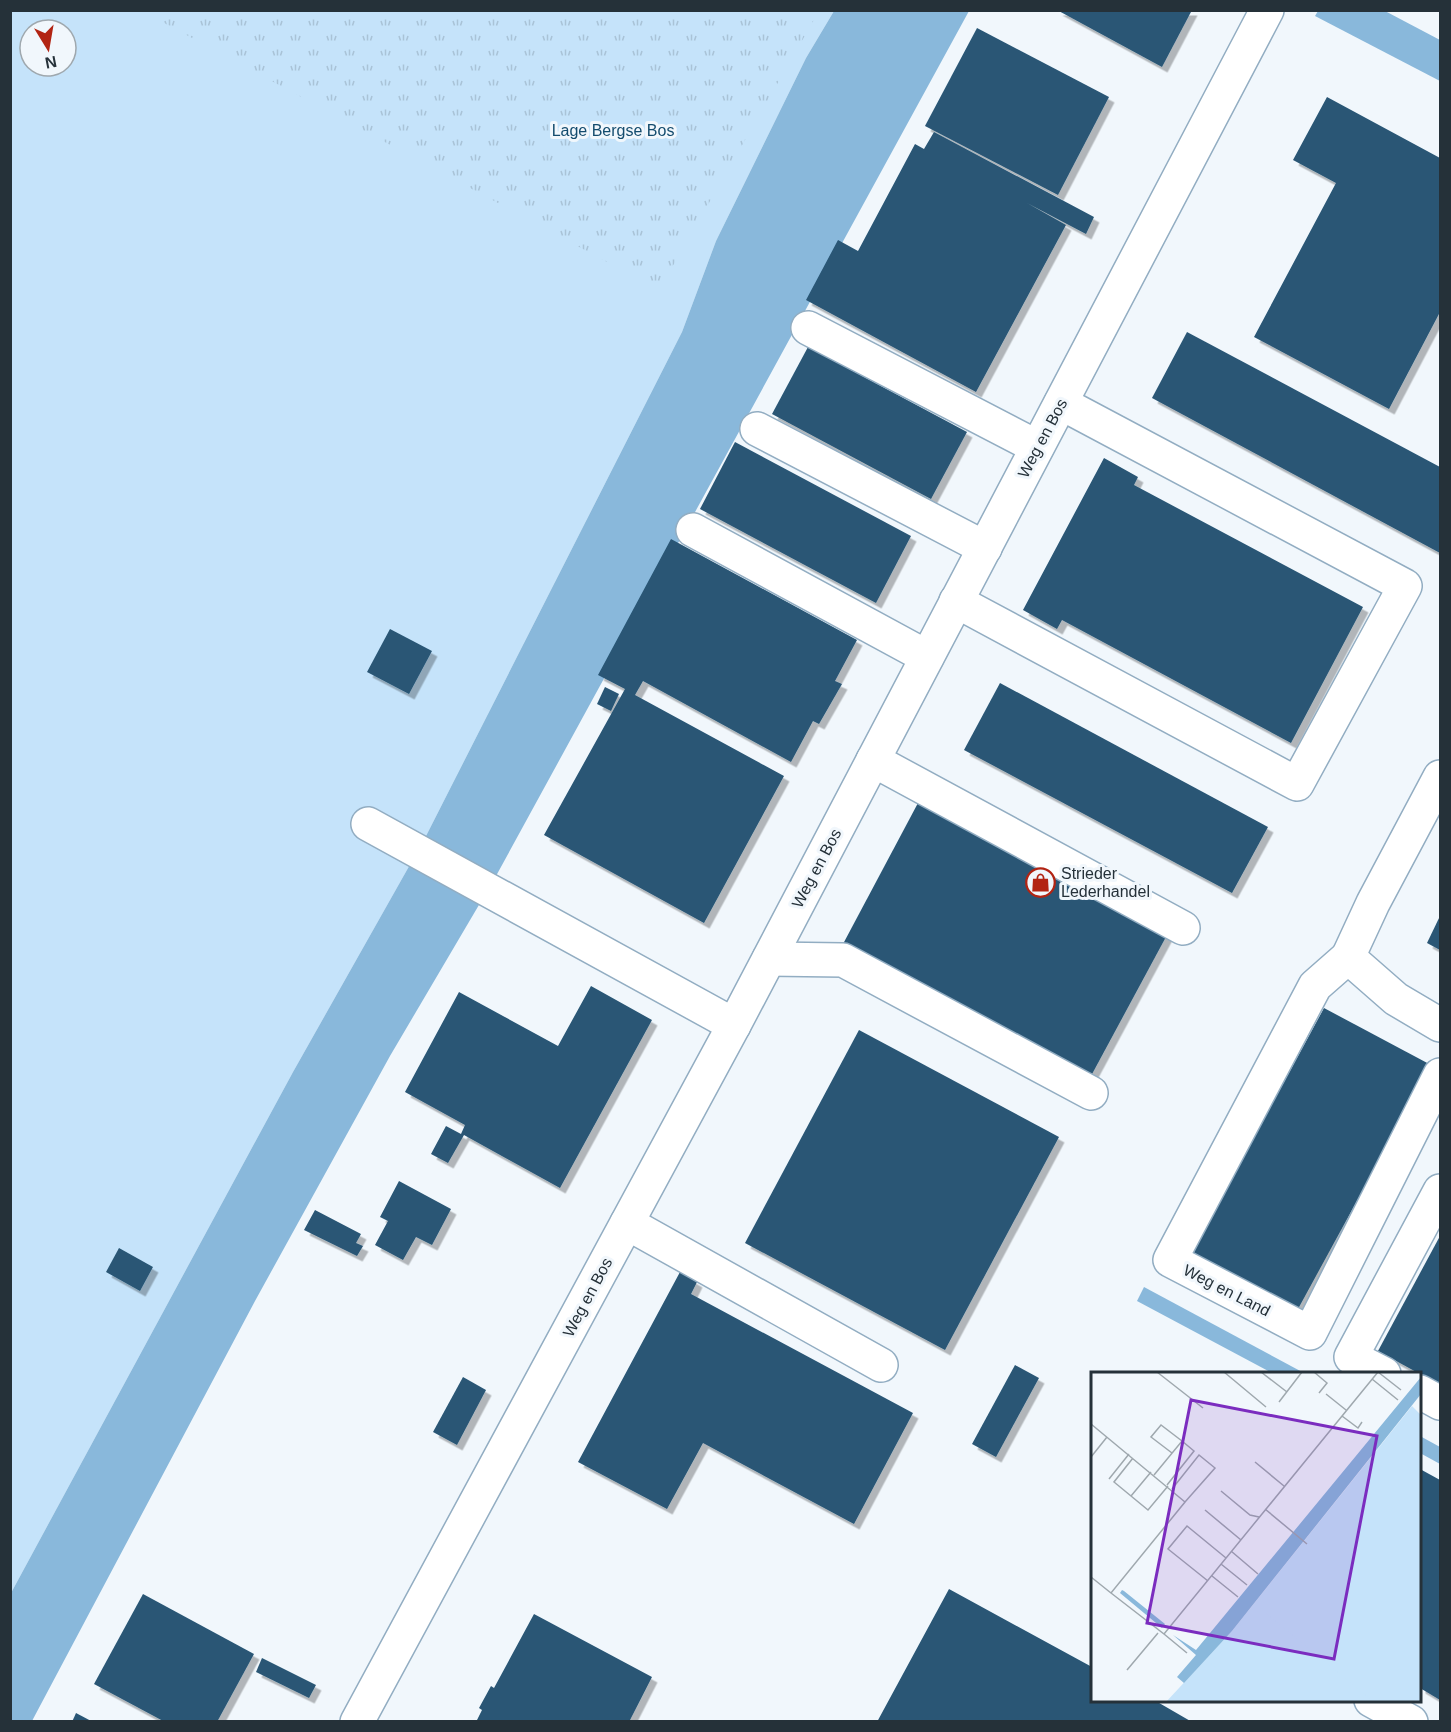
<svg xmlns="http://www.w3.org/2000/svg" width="1451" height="1732" font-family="Arial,sans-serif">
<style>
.grass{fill:#c5e3fa;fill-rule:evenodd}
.park{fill:url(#park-tufts)}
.water{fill:#89b8db}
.building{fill:#295675;filter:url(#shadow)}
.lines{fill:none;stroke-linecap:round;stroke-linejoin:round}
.minor-casing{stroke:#92adc2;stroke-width:36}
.minor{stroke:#fff;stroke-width:33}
.labels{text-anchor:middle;stroke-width:6;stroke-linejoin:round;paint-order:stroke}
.park-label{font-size:16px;fill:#144c6e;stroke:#f1f7fc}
.street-label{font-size:16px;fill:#253139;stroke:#f1f7fc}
.poi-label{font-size:16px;fill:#253139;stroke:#f1f7fc;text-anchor:start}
.inset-road{fill:none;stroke:#9fa8ae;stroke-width:1.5}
.view{fill:#7b2cbf;fill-opacity:0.15;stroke:#7b2cbf;stroke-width:3}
.inset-edge{fill:none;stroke:#253139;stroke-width:3}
</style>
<defs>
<pattern id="park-tufts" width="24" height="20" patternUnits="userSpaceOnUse" patternTransform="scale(1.5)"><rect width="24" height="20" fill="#c5e3fa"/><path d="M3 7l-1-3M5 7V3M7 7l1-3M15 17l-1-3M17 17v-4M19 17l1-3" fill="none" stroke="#a9c3d7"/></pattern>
<filter id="shadow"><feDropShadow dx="5.5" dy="5.5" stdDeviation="0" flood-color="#0004"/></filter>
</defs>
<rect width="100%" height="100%" fill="#f1f7fc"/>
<path class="grass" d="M11,11H834L806,58L716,241L682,332L425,838L293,1072L11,1593ZM30,30H66V66H30Z"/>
<polygon class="park" points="142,11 819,11 659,290"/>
<g class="water">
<polygon points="834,11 969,11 496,876 390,1056 255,1301 32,1721 11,1722 11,1593 293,1072 425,838 682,332 716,241 806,58"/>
<polygon points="1318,11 1385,11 1440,40 1440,81 1315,16"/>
<polygon points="1144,1287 1304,1373 1272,1373 1137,1301"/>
<polygon points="1420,1436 1440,1447 1440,1464 1420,1453"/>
</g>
<g class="building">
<polygon points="1057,10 1192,10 1162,67"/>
<polygon points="977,28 1109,97 1058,195 925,126"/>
<polygon points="1327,97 1440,158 1440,312 1389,409 1254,337 1336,183 1293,160"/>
<polygon points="934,132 1094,217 1086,234 1027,203 1066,225 976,392 806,300 838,240 858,251 915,144 924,149"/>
<polygon points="1187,332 1440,467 1440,553 1152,398"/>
<polygon points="808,347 967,432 931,499 772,414"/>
<polygon points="735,442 911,536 876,603 700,509"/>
<polygon points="1104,458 1138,477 1134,485 1363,607 1291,743 1062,620 1057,629 1023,610"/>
<polygon points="671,539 857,640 835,681 842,684 819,724 813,721 791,762 643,681 635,695 784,776 704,923 544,835 625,689 598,675"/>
<polygon points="390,629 432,651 409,694 367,672"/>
<polygon points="1000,683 1268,827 1232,893 964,750"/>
<polygon points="605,687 619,694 611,711 597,704"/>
<polygon points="918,803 1167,935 1091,1076 843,944"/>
<polygon points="1440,916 1440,950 1427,943"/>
<polygon points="591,986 652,1020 560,1188 464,1135 448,1163 431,1154 446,1126 461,1134 465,1125 405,1092 459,992 558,1046"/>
<polygon points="1324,1008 1431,1065 1298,1309 1192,1252"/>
<polygon points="859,1030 1059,1137 945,1350 745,1243"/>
<polygon points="399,1181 451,1209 432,1245 416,1237 403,1260 375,1245 388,1221 380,1217"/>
<polygon points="315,1210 361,1234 356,1243 363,1246 357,1256 304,1230"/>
<polygon points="1440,1236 1440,1385 1378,1351"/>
<polygon points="119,1248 153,1267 140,1291 106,1272"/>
<polygon points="680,1272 697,1282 691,1294 913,1413 854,1524 703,1443 667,1509 578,1462"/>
<polygon points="1015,1365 1039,1378 996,1457 972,1444"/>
<polygon points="463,1377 486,1390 457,1445 433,1432"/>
<polygon points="1420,1469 1440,1480 1440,1700 1420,1688"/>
<polygon points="949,1589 1092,1667 1092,1700 1154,1700 1192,1722 877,1722"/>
<polygon points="143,1594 254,1654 217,1722 165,1722 94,1684"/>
<polygon points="534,1614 652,1677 629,1722 476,1722 482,1710 479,1708 491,1686 494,1688"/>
<polygon points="262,1658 316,1685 309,1698 256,1672"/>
<polygon points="76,1713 93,1722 72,1722"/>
</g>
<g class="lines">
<defs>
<g id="minor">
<polyline points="808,328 1037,447"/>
<polyline points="757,429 985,548"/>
<polyline points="693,530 927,657"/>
<polyline points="956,601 1297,784 1405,586 1061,403"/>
<polyline points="873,760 1183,928"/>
<polyline points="1440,777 1373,903 1348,957 1396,999 1440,1025"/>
<polyline points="368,824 734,1025"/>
<polyline points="1348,957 1315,986 1170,1260 1310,1333 1440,1075"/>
<polyline points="769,959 843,960 1091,1093"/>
<polyline points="627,1223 881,1365"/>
<polyline points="1384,1374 1351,1357 1440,1191"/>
<polyline points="1420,1392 1440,1403"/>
<polyline points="1371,1700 1411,1722"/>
<polyline points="357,1722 734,1025 1267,10"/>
</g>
</defs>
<use href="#minor" class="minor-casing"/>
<use href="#minor" class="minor"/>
</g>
<defs>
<symbol id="shop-ring" viewBox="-11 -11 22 22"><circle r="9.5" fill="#f1f7fc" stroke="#b22413" stroke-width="1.5"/><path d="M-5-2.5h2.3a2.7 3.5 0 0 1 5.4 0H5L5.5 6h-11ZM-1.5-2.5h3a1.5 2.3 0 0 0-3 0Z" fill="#b22413"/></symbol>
</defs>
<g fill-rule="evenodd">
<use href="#shop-ring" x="1024" y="866" width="33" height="33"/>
</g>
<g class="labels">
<g class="park-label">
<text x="613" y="136">Lage Bergse Bos</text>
</g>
<g class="street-label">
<text transform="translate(1042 438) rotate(-62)" y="6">Weg en Bos</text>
<text transform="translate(816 868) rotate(-62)" y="6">Weg en Bos</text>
<text transform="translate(1227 1290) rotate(27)" y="6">Weg en Land</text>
<text transform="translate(587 1297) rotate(-62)" y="6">Weg en Bos</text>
</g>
<g class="poi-label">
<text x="1061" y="879">Strieder<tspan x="1061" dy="18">Lederhandel</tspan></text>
</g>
</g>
<g transform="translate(1091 1372)">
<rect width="330" height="330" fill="#f1f7fc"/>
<path d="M321,34L330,43V330H75L141,259Z" fill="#c5e3fa"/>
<path d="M165,233L283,330H165L120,292Z" fill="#c5e3fa"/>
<path d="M330,5V22L141,259L93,311L86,305L105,283L82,263L105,278ZM31,218L33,219L74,252L71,256L29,221Z" fill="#89b8db"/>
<path class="inset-road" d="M66,0L112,36M133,0L175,35M170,0L196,20M223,0L236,11L228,21M287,0L310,18M281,7L307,28M235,22L255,38M188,30L211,0M251,44L267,56L271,50M0,52L94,130L20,221L0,205M81,81L60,65L70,53L91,69M0,85L16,65M42,86L23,110L57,138L77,114M164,90L193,114M63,103L91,69L103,79L76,113M18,107L38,82M81,117L108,83L124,96L94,130M130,119L159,143L168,145M40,124L60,100M174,137L216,172M114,138L150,168M140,179L167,202M130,192L156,213M121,204L147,225M117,209L77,177L96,154L135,186M20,221L73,262L287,0M73,262L96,281M36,298L67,261"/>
<path class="view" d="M100,28L286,64L243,287L56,251Z"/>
<rect width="330" height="330" class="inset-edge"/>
</g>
<rect width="1451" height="1732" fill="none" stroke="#253139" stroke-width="24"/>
<g transform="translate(48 48) rotate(169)"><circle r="28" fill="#f1f7fc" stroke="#9fa8ae" stroke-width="1.5"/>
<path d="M0-4.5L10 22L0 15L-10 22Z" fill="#b22413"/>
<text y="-9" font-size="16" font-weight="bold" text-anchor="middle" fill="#253139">N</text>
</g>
</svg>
